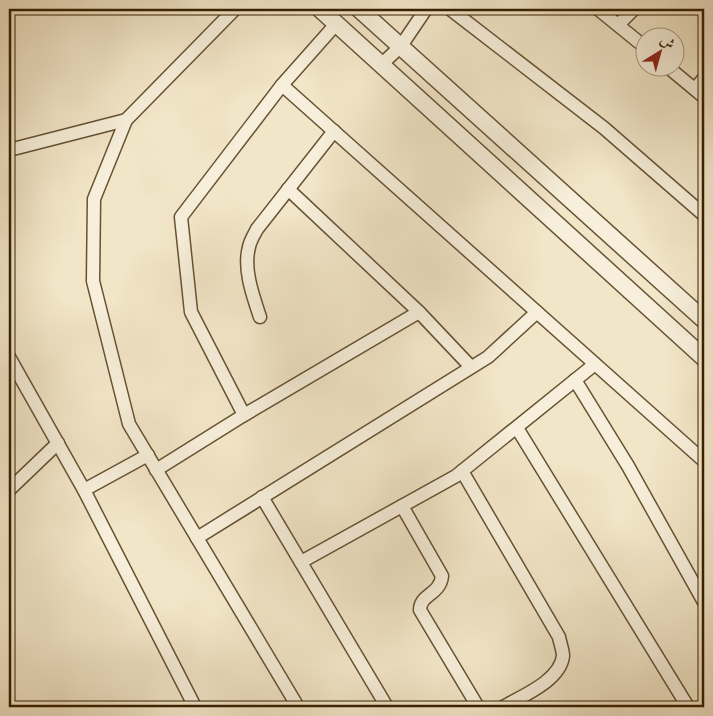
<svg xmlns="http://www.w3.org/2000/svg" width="713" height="716" font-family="'EB Garamond',Amiri,serif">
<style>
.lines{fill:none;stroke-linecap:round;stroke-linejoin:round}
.minor-casing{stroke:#665232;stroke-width:15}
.tertiary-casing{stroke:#665232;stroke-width:19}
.minor{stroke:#f7efdb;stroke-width:12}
.tertiary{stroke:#f7efdb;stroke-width:16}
</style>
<rect width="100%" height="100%" fill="#f2e6c8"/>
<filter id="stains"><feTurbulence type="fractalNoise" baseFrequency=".004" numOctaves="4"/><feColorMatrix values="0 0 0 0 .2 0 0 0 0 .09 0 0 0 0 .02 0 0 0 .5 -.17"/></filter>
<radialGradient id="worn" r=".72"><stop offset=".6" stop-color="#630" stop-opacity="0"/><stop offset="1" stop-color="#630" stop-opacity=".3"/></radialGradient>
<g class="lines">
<defs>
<g id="minor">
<polyline points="450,9 604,128 704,215"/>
<polyline points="598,9 646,48"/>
<polyline points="618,25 634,9"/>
<polyline points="382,64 401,46 426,9"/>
<polyline points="669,68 704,97"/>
<polyline points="282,85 704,461"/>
<polyline points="695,89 704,78"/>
<polyline points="126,120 94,199 93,281 129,424 298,707"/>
<polyline points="9,150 126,120 235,9"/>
<polyline points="288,189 419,312 471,367"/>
<path d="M260,317C253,296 243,269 249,247C250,241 254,235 257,229L334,131"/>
<polyline points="9,357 84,490 148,455"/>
<polyline points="575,380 628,466 704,602"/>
<polyline points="244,415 191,312 181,217 282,85 337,23"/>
<polyline points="517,428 688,707"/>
<polyline points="156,470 244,415 419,312"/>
<path d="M462,471L559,637C560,643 563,650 563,656C560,681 522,696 503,707"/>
<polyline points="9,490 58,443"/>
<polyline points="84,490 195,707"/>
<polyline points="262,497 387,707"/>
<path d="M402,506L442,576C440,595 420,594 420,610L478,707"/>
<polyline points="197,538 488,357 537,312"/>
<polyline points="301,562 456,476 595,364"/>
</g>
<g id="tertiary">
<polyline points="320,9 704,358"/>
<polyline points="359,9 704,320"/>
</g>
</defs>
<use href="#minor" class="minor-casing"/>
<use href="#tertiary" class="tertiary-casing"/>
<use href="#minor" class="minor"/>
<use href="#tertiary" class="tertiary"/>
</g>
<rect width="713" height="716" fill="none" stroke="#f2e6c8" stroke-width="30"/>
<rect x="10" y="10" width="693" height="696" fill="none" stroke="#372000" stroke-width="2.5"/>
<rect x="15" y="15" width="683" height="686" fill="none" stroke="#372000"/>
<g transform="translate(660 52) rotate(37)"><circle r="24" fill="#f7efdb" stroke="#aa9c83"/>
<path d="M0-4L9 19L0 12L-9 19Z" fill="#8f2418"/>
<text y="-8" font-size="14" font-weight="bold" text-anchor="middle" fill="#372000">ش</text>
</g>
<rect width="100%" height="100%" filter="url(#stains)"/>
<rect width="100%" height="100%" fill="url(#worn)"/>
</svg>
